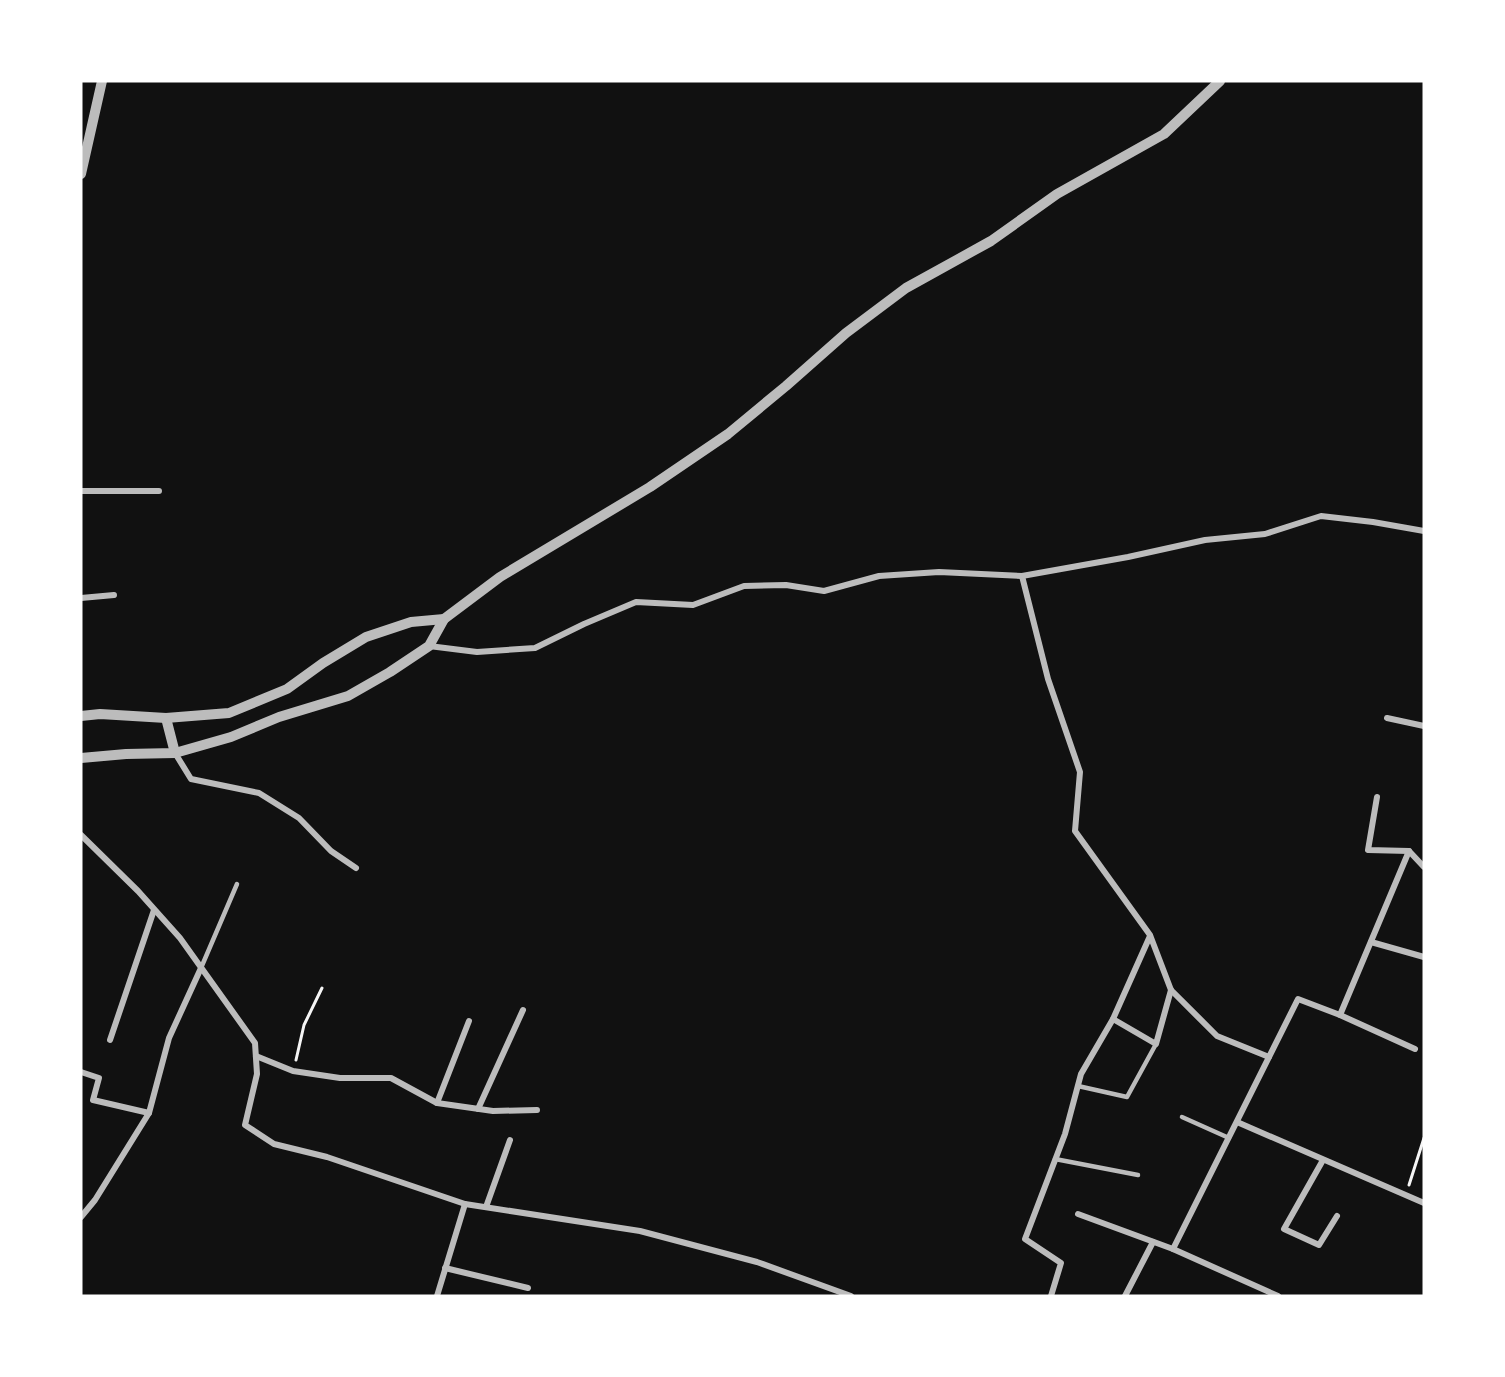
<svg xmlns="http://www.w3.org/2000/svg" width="1505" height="1377" font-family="'Exo 2',sans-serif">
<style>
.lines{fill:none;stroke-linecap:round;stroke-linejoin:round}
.path{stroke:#f5f5f5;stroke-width:3}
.service{stroke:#bcbcbc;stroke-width:4.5}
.minor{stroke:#bcbcbc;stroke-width:6}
.tertiary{stroke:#bcbcbc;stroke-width:10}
</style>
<rect width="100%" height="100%" fill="#111"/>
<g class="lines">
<g class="path">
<polyline points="296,1060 304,1025 322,988"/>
<polyline points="1409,1185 1424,1138"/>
</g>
<g class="service">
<polyline points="201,968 237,884"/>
<polyline points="1078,1086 1127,1097 1156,1044"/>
<polyline points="1182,1117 1229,1138"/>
<polyline points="1055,1159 1138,1175"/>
</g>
<g class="minor">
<polyline points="81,491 159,491"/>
<polyline points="1022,576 1048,679 1080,772 1075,831 1150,935 1171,990 1217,1036 1269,1057"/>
<polyline points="81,598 114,595"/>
<polyline points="429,646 477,652 535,648 584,624 636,602 693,605 744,586 786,585 824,591 879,576 939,572 1022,576 1128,557 1205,540 1265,534 1321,516 1373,522 1424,531"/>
<polyline points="1387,718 1424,726"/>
<polyline points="175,753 191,779 259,793 299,818 331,851 356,868"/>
<polyline points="1377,797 1368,850 1409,851"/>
<polyline points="81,835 138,891 180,938 255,1043 257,1074 245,1125 274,1144 327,1157 465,1204 640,1231 757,1262 851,1296"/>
<polyline points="1371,942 1424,957"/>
<polyline points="1340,1015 1409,851 1424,867"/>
<polyline points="1113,1019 1156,1044 1171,990"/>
<polyline points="110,1040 154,910"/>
<polyline points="256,1056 293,1071 340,1078 391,1078 437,1103 493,1111 537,1110"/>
<polyline points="81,1072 99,1078 93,1100 149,1113"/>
<polyline points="437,1103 469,1021"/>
<polyline points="478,1109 523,1010"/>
<polyline points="1237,1122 1424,1203"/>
<polyline points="1323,1160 1284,1229 1319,1245 1337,1216"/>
<polyline points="486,1207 510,1140"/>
<polyline points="1078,1214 1173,1249 1278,1296"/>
<polyline points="81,1217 95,1200 149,1113 169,1038 201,968"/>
<polyline points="1173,1249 1298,999 1340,1015 1415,1049"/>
<polyline points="445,1268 528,1288"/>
<polyline points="437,1296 465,1204"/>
<polyline points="1051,1296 1061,1263 1025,1239 1065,1134 1081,1074 1113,1019 1150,936"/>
<polyline points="1125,1296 1153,1242"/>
</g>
<g class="tertiary">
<polyline points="81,174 102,81"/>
<polyline points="81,716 100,714 166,718 229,713 287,689 323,663 366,637 411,622 444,619"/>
<polyline points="166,718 175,753"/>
<polyline points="81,758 126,754 175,753 231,737 279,717 348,696 390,672 429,646 444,619 500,577 650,487 728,434 786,386 846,333 906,288 991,241 1057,194 1164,134 1220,81"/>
</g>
</g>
<rect width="1505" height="1377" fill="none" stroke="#ffffff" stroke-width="165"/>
</svg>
